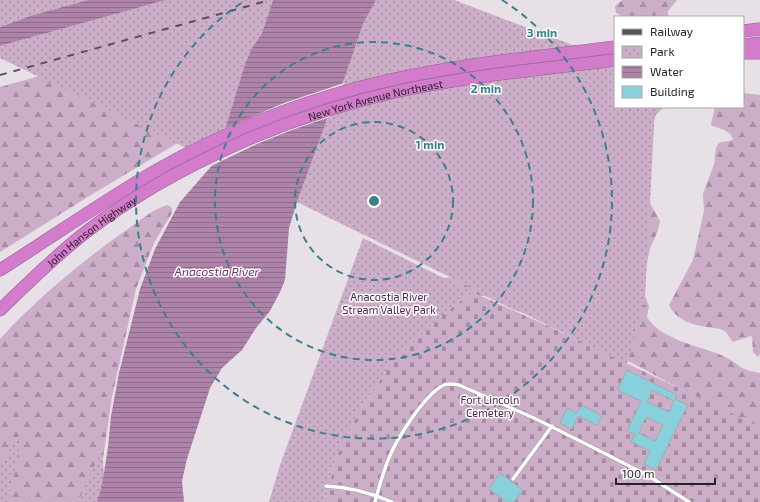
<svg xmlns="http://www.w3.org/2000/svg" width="760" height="502" font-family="'Exo 2',sans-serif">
<defs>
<pattern id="forest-firs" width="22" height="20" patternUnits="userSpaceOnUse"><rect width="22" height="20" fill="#ccaec9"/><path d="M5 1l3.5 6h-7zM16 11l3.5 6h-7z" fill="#a68da3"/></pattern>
<pattern id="cemetery-stones" width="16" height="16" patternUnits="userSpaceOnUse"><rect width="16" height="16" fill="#ccaec9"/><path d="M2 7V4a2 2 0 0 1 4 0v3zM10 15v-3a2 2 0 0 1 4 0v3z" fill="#a68da3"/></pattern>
<pattern id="park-dots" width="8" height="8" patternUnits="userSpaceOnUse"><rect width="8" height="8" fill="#ccaec9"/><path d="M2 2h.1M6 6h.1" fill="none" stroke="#a68da3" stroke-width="1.8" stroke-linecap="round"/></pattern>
<pattern id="water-rules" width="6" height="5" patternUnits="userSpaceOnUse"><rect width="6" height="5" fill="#ae83a9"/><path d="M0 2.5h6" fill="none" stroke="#8e6b89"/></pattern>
</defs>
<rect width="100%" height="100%" fill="#e7e1e7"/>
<g fill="url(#forest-firs)">
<polygon points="622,0 677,0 668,11 668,17 623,17 616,13 615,6"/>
<polygon points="252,48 245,64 186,138 91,195 0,252 0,87 90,62"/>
<path d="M743,93L760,95V354L758,357L753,352L752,337L751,336L733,342C729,338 728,332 723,330C718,328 712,328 707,327C692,325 676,320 669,305L693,260L704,211L703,194L714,164L716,148L718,144L721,142L730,141L733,139C731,131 720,128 712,126L711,124L715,107H743Z"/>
<path d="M636,107H664L655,116L653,122L649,201L660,221L658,230L650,249L644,276L645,296L649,306L647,317C660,339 699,346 721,355C729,358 735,363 742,368C747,370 754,372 760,373V428L703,401L632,363L600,349L537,317L514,310L485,296H479L477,298L414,267L445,278L467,276Z"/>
<path d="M168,205L172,208V213L154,243L136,289L112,397L100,479L94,502H0V339C37,298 86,258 132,226C144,218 154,208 168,205Z"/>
</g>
<polygon fill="url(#cemetery-stones)" points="472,292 553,328 760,427 760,502 325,502 336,457 359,411 392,363 441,316"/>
<g fill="url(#park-dots)">
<polygon points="0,0 88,0 30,16 0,27"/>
<polygon points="166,0 273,0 262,33 252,48 245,64 215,162 0,58 0,46"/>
<polygon points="376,0 454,0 615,61 615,107 655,107 645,299 627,364 297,202 329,114 345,77 363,24"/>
<polygon points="363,238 472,292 441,316 392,363 359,411 336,457 325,502 269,502 280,465"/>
<polygon points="23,430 8,502 0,502 0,464"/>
<polygon points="102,449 106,502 78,502"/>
</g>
<g fill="url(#water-rules)">
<polygon points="88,0 166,0 0,46 0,27 30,16"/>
<polygon points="273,0 376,0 363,24 345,77 329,114 297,202 289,228 285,280 280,292 270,311 256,328 242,350 222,368 210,388 187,459 182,481 184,502 97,502 102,485 108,447 111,416 119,373 140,289 155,249 180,202 215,162 245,64 252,48 262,33"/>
</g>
<polygon fill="#e7e1e7" points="344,83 330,117 292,130 257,144 207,168 213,161 223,129 284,103"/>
<g fill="#88d1dc" stroke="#a3acad" fill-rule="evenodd">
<path d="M627,370L677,395L675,399L688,405L656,470L644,464L650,451L631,442L635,434L627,431L641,401L619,391L618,389ZM652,390L674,401L669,412L647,402ZM646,417L663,425L655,441L639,433Z"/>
<polygon points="583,406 599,414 601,417 597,425 578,416 572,429 560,423 567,408 577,413 580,407"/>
<polygon points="500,473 523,490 514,502 507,502 489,489"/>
</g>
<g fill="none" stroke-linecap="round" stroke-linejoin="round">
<defs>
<g id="service">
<polyline points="513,479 552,426"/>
<path d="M326,486C348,487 371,493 392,502"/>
<path d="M375,502C379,487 383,472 389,458C397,438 425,394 444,385C449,383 454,384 459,385L534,418L598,450L647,475L689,502"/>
</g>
<g id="motorway">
<polyline points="743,31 760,29"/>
<polyline points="743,45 760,43"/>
<polyline points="743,53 760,53"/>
<path d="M0,270C52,237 102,202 155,171C219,135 290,106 361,87C444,65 530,58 615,47"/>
<path id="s1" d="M0,310C28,283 55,256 86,232C175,164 290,115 399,91C469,76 543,69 615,60"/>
</g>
</defs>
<use href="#service" stroke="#9c969b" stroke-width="4.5"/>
<use href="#motorway" stroke="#965d91" stroke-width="13"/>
<use href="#service" stroke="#fff" stroke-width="3.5"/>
<use href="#motorway" stroke="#d27ccb" stroke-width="12"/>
<polyline stroke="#565255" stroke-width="2" stroke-dasharray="7 7" stroke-linecap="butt" points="0,75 270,0"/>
</g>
<g fill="none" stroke="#3b818b" stroke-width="2" stroke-dasharray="7 5">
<circle cx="374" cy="201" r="79"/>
<circle cx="374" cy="201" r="159"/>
<path d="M502 0A238 238 0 1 1 246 0"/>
</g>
<g text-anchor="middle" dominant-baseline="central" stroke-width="3" stroke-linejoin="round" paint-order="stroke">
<g font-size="11" fill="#272426" stroke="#fff">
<text stroke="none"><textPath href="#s1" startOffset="437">New York Avenue Northeast</textPath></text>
<text stroke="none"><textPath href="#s1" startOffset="121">John Hanson Highway</textPath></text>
</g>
<g font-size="11" fill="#511d4e" stroke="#fff">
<text x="389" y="296">Anacostia River<tspan x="389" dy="13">Stream Valley Park</tspan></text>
<text x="490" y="399">Fort Lincoln<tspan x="490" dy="13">Cemetery</tspan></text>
</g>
<g font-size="12" font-style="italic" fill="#6d3669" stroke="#fff">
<text x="217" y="271">Anacostia River</text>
</g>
</g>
<circle cx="374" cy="201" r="6" fill="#3b818b" stroke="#fff" stroke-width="2"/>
<g font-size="12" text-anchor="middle" font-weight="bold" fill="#3b818b" stroke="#fff" stroke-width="3" stroke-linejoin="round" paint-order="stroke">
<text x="542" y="37">3 min</text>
<text x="486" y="93">2 min</text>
<text x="430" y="149">1 min</text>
</g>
<rect x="614" y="16" width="130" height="92" fill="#ffffff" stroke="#a9a7a8"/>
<rect x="622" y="29" width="20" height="6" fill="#565255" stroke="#a9a7a8"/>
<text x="650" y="36" font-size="12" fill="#272426">Railway</text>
<rect x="622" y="46" width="20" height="12" fill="url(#park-dots)" stroke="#a9a7a8"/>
<text x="650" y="56" font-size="12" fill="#272426">Park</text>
<rect x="622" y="66" width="20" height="12" fill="url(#water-rules)" stroke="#a9a7a8"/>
<text x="650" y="76" font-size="12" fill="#272426">Water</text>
<rect x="622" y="86" width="20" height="12" fill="#88d1dc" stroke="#a9a7a8"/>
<text x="650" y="96" font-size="12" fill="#272426">Building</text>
<path d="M616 478v6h99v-6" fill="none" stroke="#272426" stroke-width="2"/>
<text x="622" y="478" font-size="12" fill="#272426" stroke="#ffffff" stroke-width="3" paint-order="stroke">100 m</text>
</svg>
